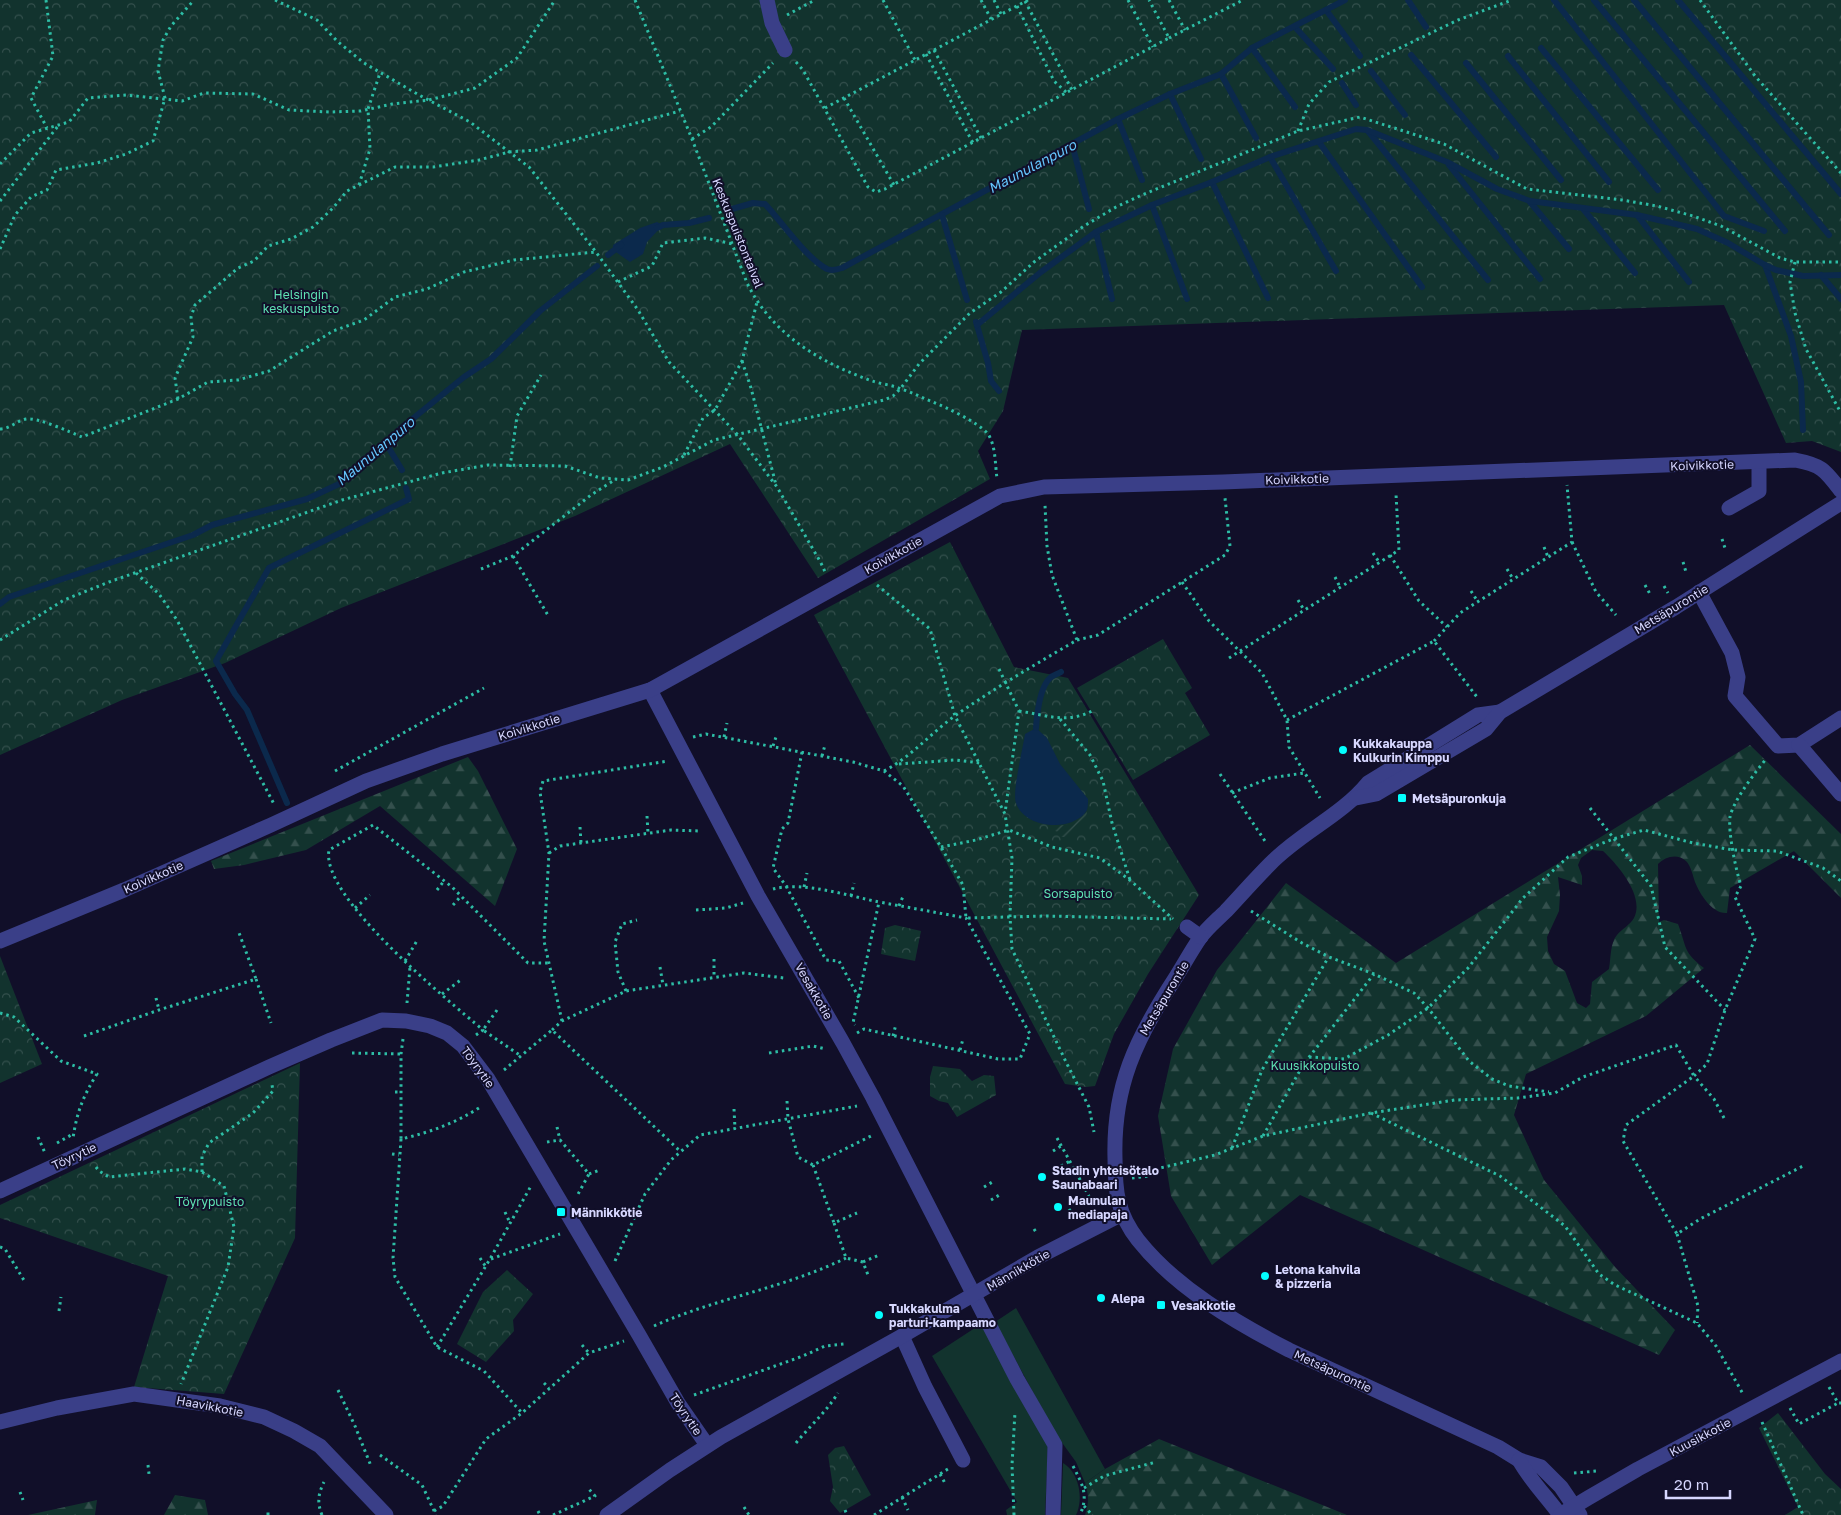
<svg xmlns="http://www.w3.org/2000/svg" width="1841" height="1515" font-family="'Golos Text',sans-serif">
<defs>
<pattern id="forest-firs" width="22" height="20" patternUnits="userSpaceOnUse" patternTransform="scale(1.25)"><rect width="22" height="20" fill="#12332e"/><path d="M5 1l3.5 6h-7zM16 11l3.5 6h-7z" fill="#34504d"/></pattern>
<pattern id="park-crowns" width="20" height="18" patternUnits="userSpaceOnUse" patternTransform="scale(1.25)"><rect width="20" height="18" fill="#12332e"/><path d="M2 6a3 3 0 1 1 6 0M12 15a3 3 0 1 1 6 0" fill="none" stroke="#34504d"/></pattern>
<pattern id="garden-furrows" width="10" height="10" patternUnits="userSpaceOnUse" patternTransform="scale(1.25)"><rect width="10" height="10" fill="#12332e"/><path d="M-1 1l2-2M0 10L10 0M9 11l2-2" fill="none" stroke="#34504d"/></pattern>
</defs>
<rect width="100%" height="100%" fill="#110f29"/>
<g fill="#12332e">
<polygon points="1016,1308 1105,1469 1085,1483 1076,1462 1055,1433 995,1322"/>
<polygon points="981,1324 1048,1446 1045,1515 1007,1515 1006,1510 1017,1502 932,1356"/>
<path d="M1063,1463C1079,1472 1084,1499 1076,1515H1061Z"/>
</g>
<g fill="url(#forest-firs)" fill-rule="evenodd">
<path d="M1750,745L1841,834V898L1794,851L1730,888L1727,913C1712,914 1700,894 1695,882C1693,876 1691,866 1686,861C1677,853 1665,857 1658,864L1659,922L1664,920L1678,924C1687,948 1683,952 1704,968L1646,1016L1526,1074L1514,1115L1544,1180L1615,1267L1675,1330L1659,1355L1300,1195L1212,1265L1171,1196L1158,1116L1173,1049L1217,970L1286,883L1396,963ZM1592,850L1603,851C1618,865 1645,896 1634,918C1630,925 1622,929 1617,935C1610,943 1611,958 1609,969L1592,982L1590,1004L1586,1008L1577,1003L1565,971L1554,964L1548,951L1547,937L1559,911L1560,895L1558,877L1582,885V876L1578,865L1581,858Z"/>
<polygon points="468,757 478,771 517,849 495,906 380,806 306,850 244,865 214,869 211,861"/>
<path d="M1159,1439L1347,1515H1085C1089,1503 1089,1495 1085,1483L1105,1469Z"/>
<polygon points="175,1495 205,1500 208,1515 164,1515"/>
<polygon points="97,1500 95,1515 28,1515"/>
</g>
<g fill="url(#park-crowns)">
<polygon points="0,0 1841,0 1841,452 1812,441 1786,443 1724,305 1022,330 1003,411 978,451 990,479 818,578 730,444 575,516 341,608 225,663 122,700 0,755"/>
<polygon points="950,542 1014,667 1068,678 1199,895 1148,974 1114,1034 1095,1086 1086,1087 1065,1084 814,615"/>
<polygon points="1163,639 1192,688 1185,693 1210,735 1133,780 1077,688"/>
<polygon points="895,925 921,931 915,961 881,954 885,928"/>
<polygon points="0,956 42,1064 0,1083"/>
<polygon points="300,1063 295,1238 224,1394 134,1387 168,1276 0,1218 0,1205"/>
<polygon points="933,1066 960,1069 972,1081 984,1075 994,1076 996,1095 957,1117 948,1103 939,1101 930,1096 930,1077"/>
<polygon points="507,1270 533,1294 513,1320 514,1331 486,1362 457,1344 483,1292"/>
<polygon points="1778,1413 1825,1474 1841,1489 1841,1515 1785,1515 1798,1507 1759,1428"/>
<polygon points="844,1446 871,1495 840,1513 830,1501 833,1487 828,1455 835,1448"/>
</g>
<path fill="url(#garden-furrows)" d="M1087,811C1086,827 1077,838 1060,837L1059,832L1055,831L1054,826C1067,826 1078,821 1087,811Z"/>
<g fill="#0b294c">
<polygon points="657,222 663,225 647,242 643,254 630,262 613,250 613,245 640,228"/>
<path d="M1036,728L1047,738L1060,764L1088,799C1088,802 1088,807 1087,810C1084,816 1078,819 1072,822C1054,829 1023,824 1016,803C1012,792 1023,748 1025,734Z"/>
</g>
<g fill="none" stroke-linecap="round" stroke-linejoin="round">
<g stroke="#0b294c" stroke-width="6">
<polyline points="1408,0 1426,27"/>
<polyline points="1554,0 1724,216 1764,231"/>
<polyline points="1594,0 1785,231"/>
<polyline points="1634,0 1829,235"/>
<polyline points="1678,0 1841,194"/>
<polyline points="1326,10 1360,56"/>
<polyline points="1295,27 1333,69"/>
<polyline points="1252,48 1295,107"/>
<polyline points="1541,48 1658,190"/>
<polyline points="1411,55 1496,157"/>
<polyline points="1508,56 1609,182"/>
<polyline points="1466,63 1561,180"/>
<polyline points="1371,71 1405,115"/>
<polyline points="1221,74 1256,138"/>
<polyline points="1342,83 1356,105"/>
<polyline points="1170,94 1201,159"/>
<polyline points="1118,119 1142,180"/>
<polyline points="1368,131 1488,280"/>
<polyline points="1319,142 1422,287"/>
<polyline points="1072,144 1089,209"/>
<polyline points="1270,157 1336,271"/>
<polyline points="1449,165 1540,279"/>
<polyline points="1212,182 1268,298"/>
<polyline points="1530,202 1569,249"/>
<polyline points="1152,205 1187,299"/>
<path d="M732,209L753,203L765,204C782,222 806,258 827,269C832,271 836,270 842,268L1118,119L1170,94L1221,74L1252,48L1345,0"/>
<polyline points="1584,210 1635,273"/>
<polyline points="942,215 967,300"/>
<polyline points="1637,215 1689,282"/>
<polyline points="657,228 663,225 689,223 709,218"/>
<polyline points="1096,232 1112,299"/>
<polyline points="608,255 621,245"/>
<polyline points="1765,265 1791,336 1801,382 1803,430"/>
<polyline points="1821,275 1841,299"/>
<polyline points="976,322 988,363 991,381 999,391"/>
<polyline points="977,325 1041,272 1096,232 1152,205 1212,182 1270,157 1356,129 1367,130 1447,162 1497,189 1530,201 1637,215 1697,229 1728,243 1765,265 1776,270 1803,276 1841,275"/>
<polyline points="387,445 402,470"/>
<polyline points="0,604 9,597 193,535 212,525 307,499 339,484 387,445 400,429 464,377 491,359 540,311 597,266"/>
<path d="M1036,728C1037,714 1040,687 1050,678C1053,675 1058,674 1061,672"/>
<polyline points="287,803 247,710 235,694 216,661 269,568 409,499 406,488"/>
</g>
<g stroke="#2dbda5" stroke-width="3" stroke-dasharray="2.5 4" stroke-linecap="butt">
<polyline points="46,0 53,56 31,98 47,128"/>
<polyline points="275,0 317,20 337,41 364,63 419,95 470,122 529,167 596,252 638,310 669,362 737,434 777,487 821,563 826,574"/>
<path d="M635,0L692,139L747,283C772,334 819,362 872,381C881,384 892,385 901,389C912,392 922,398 933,402C947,408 978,422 988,434C996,446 995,465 997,478"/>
<polyline points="883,0 915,60"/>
<polyline points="981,0 991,19"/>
<polyline points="994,0 1001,14"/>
<polyline points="1128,0 1153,47"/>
<polyline points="1169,0 1185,30"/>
<polyline points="1700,0 1755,76 1841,173"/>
<polyline points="1025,1 1072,90"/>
<polyline points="1017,6 1054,81 1067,93"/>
<polyline points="787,15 815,0"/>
<polyline points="1169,38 1243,0"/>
<polyline points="934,50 981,138"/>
<polyline points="926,54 973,143"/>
<polyline points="796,62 803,70 868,187 876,192 885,189 1169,38 1149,0"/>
<polyline points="844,98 894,185"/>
<polyline points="825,108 1028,0"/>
<polyline points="1298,131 1309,104 1329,82 1458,20 1512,0"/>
<polyline points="692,139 711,127 773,63"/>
<polyline points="0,164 31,133 69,122 88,98 126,95 182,101 204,93 253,94 289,110 329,112 361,111 392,104 429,100 475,88 517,58 555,0"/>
<polyline points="359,185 370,149 368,109 380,73"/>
<polyline points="0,201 58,126"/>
<polyline points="0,249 15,215 31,197 47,190 56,170 97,163 126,154 153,141 165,98 158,71 163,40 171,26 194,0"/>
<polyline points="1795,262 1790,282 1795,313 1806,349 1841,413"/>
<polyline points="618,282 652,266 663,243 705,238 733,244"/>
<polyline points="742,361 751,388 776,485"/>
<polyline points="178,399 175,378 193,337 191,317 195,305 238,268 254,261 268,246 291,239 313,227 333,208 347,191 395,167 433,167 479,160 509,152 537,150 680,111"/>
<path d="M0,429C10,429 16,421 26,419C37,417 70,432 82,437L178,399L208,382L238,380L269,371L333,331L364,320L395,297L427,289L464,272L514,260L596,252"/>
<polyline points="684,455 703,418 715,410 742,361 757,302"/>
<polyline points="510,467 517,416 541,375"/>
<polyline points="1722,539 1725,548"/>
<polyline points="1572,542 1596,592 1616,615"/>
<polyline points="1544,547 1548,557"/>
<polyline points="1373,553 1379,562"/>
<polyline points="1390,555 1419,601 1447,627"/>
<polyline points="513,556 549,617"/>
<polyline points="1683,562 1686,572"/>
<polyline points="481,569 513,556 591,495 616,479"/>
<polyline points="1507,569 1513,579"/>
<polyline points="136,573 159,594 177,620 274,804"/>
<polyline points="1335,577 1340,587"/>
<polyline points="1182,582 1209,621 1262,673 1287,720 1289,747 1320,798"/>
<polyline points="877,585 930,629 955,716 1005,814 1012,858 1010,916 1012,949 1067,1064 1089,1107 1094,1132"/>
<polyline points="1645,585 1650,594"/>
<polyline points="1664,586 1668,593"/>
<polyline points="1471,591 1478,602"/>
<polyline points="1298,600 1304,610"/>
<polyline points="0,640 64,600 109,582 342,500 442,473 488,465 565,466 600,478 628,480 663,467 714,440 884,400 893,396 901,388 919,364 970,313 1001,292 1034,262 1084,226 1116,207 1142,195 1298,131 1360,117 1444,144 1527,189 1622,200 1657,206 1693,216 1721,226 1780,258 1795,262 1841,262"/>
<polyline points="1077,640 1098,635 1225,555 1230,546 1225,498"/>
<polyline points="1434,641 1460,613 1572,542 1567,485"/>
<polyline points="1229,658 1399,550 1396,494"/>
<polyline points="999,669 1019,711 1005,813"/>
<path d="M1019,711C1045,715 1067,724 1092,711"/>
<polyline points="1060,719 1090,755 1103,781 1112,823 1130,880"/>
<polyline points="1287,720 1434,641 1477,697"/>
<polyline points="693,737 706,734 853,762 884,771 903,786 941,847 963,885 966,918 1047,916 1171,919"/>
<polyline points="724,737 727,723"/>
<polyline points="773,746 777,734"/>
<polyline points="802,752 788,823 782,829 773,868 786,886 826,960 839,961 859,998"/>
<polyline points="822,756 825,745"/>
<polyline points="899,764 955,760 980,763"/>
<polyline points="335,771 484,688"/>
<path d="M884,771C911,757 931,733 956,715C995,688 1036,664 1077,640L1052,575L1047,546L1045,505"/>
<polyline points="1220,774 1267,844"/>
<polyline points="1232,793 1270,778 1304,773"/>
<polyline points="1590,808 1651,886 1665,947 1725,1010"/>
<polyline points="647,816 648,833"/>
<polyline points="580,827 581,843"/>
<polyline points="941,847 976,840 1009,830 1052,847 1100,858 1131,881 1173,919"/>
<polyline points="549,853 560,846 671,830 700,831"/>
<polyline points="804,887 807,873"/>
<path d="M773,889C803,881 849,896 879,902L853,1023L855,1025"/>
<polyline points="437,890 444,881"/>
<polyline points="851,896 854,883"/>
<polyline points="453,905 461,896"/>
<polyline points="899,906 904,894"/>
<polyline points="355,908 370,895"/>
<polyline points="696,910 726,908 743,903"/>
<polyline points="1251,911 1302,943 1329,957 1374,974 1414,993 1428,1008 1469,1061 1492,1079 1509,1086 1549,1092"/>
<polyline points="714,959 714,978"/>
<polyline points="405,961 418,939"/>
<polyline points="660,967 663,985"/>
<polyline points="256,979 271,1023"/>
<polyline points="626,991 618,972 615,942 622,924 637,920"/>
<polyline points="442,994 462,979"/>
<polyline points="156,998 159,1010"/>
<polyline points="407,1003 410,967"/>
<polyline points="497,1010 483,1030 521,1056"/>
<path d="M0,1013L14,1017L61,1061L97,1074C83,1096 77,1112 73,1138"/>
<polyline points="562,1021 544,941 549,853 540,792 543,781 668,761"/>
<polyline points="552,1030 562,1021 626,991 744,973 784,978"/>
<polyline points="857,1033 864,1029 998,1059 1020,1059 1030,1034 966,918 879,902"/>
<path d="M476,1035L483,1030C448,1000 320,897 329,850L373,825L452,887L528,963H549"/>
<polyline points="84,1036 159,1010 256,979 238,930"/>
<polyline points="893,1036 896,1024"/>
<path d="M403,1039L401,1054V1139C431,1132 456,1123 482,1106"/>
<polyline points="960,1050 963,1039"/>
<polyline points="352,1053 401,1054"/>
<polyline points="769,1053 813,1046 826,1049"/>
<polyline points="1309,1057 1344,1059 1388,1035 1428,1008 1468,968 1523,898 1568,857 1613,839 1644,830 1693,843 1733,850 1777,851 1823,868 1841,881"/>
<polyline points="504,1070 552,1030 681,1152"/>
<polyline points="395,1092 401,1092"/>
<polyline points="787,1101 788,1119 798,1157 813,1165 873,1135"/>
<polyline points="734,1109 735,1129"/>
<polyline points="1371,1113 1500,1176 1565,1226 1599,1274 1615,1285 1697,1323 1716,1346 1743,1394"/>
<path d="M1724,1118L1714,1099L1694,1076L1707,1064L1725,1010L1755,939L1735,897L1741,886C1736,870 1728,833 1730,817C1733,801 1756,771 1767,758"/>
<polyline points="557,1127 560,1140"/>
<polyline points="1263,1136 1303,1065 1374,974"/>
<polyline points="38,1137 45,1153"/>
<polyline points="1057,1138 1089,1196"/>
<polyline points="401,1139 393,1258 395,1277 437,1347 484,1371 522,1413"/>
<polyline points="547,1142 560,1140 589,1174 577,1196"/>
<polyline points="57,1143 73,1134"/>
<polyline points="1232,1148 1262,1070 1328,958"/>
<polyline points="1053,1151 1061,1146"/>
<polyline points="392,1154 399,1155"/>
<polyline points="813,1165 834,1223 857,1213"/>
<polyline points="1061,1166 1070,1161"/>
<polyline points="96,1167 99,1171 109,1177 185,1169 202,1172 224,1186 234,1227 228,1267 181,1384"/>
<polyline points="202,1172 202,1156 209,1143 253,1113 273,1091 272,1085"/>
<polyline points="589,1174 600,1170"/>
<polyline points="1132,1178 1149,1176 1156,1169 1215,1155 1263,1136 1371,1113 1455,1100 1518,1098 1555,1093 1583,1077 1676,1045 1694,1076 1626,1125 1623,1141 1677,1234 1700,1219 1803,1166"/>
<polyline points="984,1187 994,1181"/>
<polyline points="991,1200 1001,1194"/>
<polyline points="1069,1209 1071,1212"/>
<polyline points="505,1212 510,1223"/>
<polyline points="834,1223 846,1258 863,1262 868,1275"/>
<polyline points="1034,1229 1036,1232"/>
<polyline points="1677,1234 1698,1306 1697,1323"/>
<polyline points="0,1247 5,1249 25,1282"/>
<polyline points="480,1258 486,1267"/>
<polyline points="491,1259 560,1234"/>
<polyline points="615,1261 645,1194 671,1160 700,1135 857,1106"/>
<polyline points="863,1262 879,1255"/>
<polyline points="59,1311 61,1297"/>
<path d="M654,1326C716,1298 785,1288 846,1258"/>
<polyline points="582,1345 589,1353"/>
<polyline points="437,1347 490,1259 531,1186"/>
<polyline points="544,1383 549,1388"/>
<polyline points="1829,1387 1838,1403 1841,1403"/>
<polyline points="338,1390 355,1426 371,1466"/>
<polyline points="694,1395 803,1356 825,1346 844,1344"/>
<polyline points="1790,1408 1799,1424 1838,1403"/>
<polyline points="1762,1422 1803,1515"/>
<path d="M796,1443C810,1426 826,1412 838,1393"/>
<polyline points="380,1455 422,1485 436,1515"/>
<polyline points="148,1465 149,1474"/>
<path d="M1073,1466C1082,1484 1089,1494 1080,1515"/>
<polyline points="1574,1473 1597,1471"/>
<polyline points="940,1474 946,1485"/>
<polyline points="1084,1488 1104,1476 1156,1462"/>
<polyline points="20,1492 23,1500"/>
<polyline points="902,1497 908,1510"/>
<polyline points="1084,1506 1092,1515"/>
<polyline points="744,1507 749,1515"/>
<polyline points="845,1510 847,1515"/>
<polyline points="434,1511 443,1506 486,1439 522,1413 589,1353 624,1341"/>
<polyline points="538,1511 540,1515"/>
<polyline points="268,1515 268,1509"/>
<path d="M322,1515C317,1503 318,1494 324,1482"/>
<polyline points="553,1515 595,1496 588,1488"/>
<polyline points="874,1515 948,1469"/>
<polyline points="1014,1515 1012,1465 1015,1412"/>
</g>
<g stroke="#3a3f88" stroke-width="15">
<polyline points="767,0 772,23 785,50"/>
<polyline points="1729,508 1759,491 1759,463"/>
<polyline points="1699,592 1732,653 1738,677 1735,696 1778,746 1799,745 1841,718"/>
<polyline points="650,690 758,896 843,1043 873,1098 1017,1379 1055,1445 1053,1515"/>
<path d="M1500,712L1478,715L1368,783C1341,816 1300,833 1270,864C1255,879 1241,895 1226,911C1217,920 1207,928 1200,938C1191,951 1183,966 1174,980C1136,1039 1113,1086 1115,1158C1115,1191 1117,1213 1138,1240C1176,1288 1235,1322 1289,1350L1498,1447L1519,1460L1541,1467L1561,1487L1580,1515"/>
<polyline points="1799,745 1841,794"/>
<polyline points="1356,798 1376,794 1486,729 1500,712 1676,607 1841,503"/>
<polyline points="1187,927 1201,937"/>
<path d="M0,941L124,890L271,825L366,781L442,754L650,690L1000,496L1044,487L1223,482L1795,460C1822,465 1825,470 1841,491"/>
<polyline points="0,1191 269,1067 331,1040 382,1020 406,1021 430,1026 447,1033 463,1046 488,1079 639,1335 678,1403 707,1445"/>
<polyline points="902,1336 925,1387 963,1460"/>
<polyline points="0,1422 57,1408 134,1394 220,1406 264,1417 294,1431 320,1446 386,1515"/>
<path d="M1519,1460C1530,1480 1546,1496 1560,1515"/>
<polyline points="607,1515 670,1470 721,1437 902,1336 1038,1257 1122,1214"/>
<polyline points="1560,1515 1588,1498 1638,1469 1841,1361"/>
</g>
</g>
<g fill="#03ffff" stroke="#110f29" stroke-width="2">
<circle cx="1343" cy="750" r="5"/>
<rect x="1397" y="793" width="10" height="10" rx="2.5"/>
<circle cx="1042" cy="1177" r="5"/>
<circle cx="1058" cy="1207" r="5"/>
<rect x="556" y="1207" width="10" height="10" rx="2.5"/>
<circle cx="1265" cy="1276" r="5"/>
<circle cx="1101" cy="1298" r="5"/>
<rect x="1156" y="1300" width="10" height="10" rx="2.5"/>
<circle cx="879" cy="1315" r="5"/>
</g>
<g text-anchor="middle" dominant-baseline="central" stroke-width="4" stroke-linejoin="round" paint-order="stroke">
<g font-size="12" fill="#d7d7ff" stroke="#110f29">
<text transform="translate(738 233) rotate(68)">Keskuspuistontaival</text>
<text transform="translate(1702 465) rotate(-2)">Koivikkotie</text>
<text transform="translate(1297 479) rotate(-2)">Koivikkotie</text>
<text transform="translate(893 555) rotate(-29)">Koivikkotie</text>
<text transform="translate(1671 609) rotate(-31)">Metsäpurontie</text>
<text transform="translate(529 727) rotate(-17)">Koivikkotie</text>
<text transform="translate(153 877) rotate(-24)">Koivikkotie</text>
<text transform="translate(814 991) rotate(60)">Vesakkotie</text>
<text transform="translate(1164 998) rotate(-59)">Metsäpurontie</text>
<text transform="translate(478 1067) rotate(54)">Töyrytie</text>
<text transform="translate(74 1156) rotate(-25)">Töyrytie</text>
<text transform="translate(1018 1270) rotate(-30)">Männikkötie</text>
<text transform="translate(1333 1371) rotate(25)">Metsäpurontie</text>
<text transform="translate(210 1406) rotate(11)">Haavikkotie</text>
<text transform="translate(686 1414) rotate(56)">Töyrytie</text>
<text transform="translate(1700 1437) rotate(-28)">Kuusikkotie</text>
</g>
<g font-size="12" fill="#5fe3b4" stroke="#110f29">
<text x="301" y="294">Helsingin<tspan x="301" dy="14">keskuspuisto</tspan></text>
<text x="1078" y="893">Sorsapuisto</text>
<text x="1315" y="1065">Kuusikkopuisto</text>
<text x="210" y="1201">Töyrypuisto</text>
</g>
<g font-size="12" font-weight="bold" fill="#d7d7ff" stroke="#110f29" text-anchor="start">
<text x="1353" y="743">Kukkakauppa<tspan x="1353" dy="14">Kulkurin Kimppu</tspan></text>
<text x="1412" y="798">Metsäpuronkuja</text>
<text x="1052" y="1170">Stadin yhteisötalo<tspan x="1052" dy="14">Saunabaari</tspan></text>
<text x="1068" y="1200">Maunulan<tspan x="1068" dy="14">mediapaja</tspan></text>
<text x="571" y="1212">Männikkötie</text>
<text x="1275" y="1269">Letona kahvila<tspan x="1275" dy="14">&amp; pizzeria</tspan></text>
<text x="1111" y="1298">Alepa</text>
<text x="1171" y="1305">Vesakkotie</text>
<text x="889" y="1308">Tukkakulma<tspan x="889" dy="14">parturi-kampaamo</tspan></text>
</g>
<g font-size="14" font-style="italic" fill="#65c7ff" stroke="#110f29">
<text transform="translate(1032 166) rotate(-28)">Maunulanpuro</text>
<text transform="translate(375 451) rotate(-40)">Maunulanpuro</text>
</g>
</g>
<path d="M1666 1490v8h64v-8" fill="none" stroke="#d7d7ff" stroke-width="2.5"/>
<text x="1674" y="1490" font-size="15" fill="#d7d7ff" stroke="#110f29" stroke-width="4" paint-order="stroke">20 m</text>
</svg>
